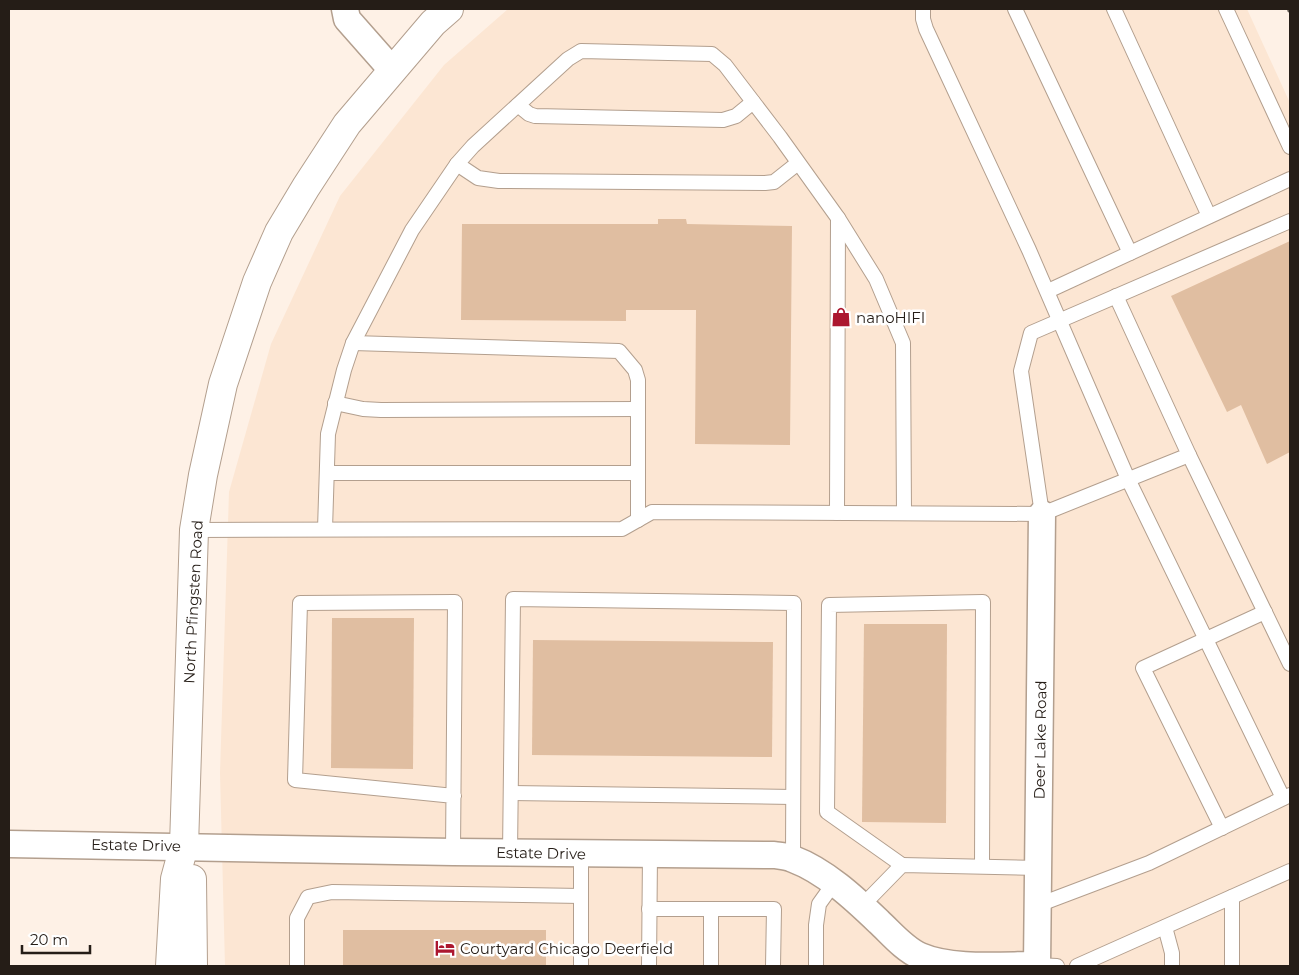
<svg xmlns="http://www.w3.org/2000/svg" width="1299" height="975" font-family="Montserrat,sans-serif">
<rect width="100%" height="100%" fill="#fef1e6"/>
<polygon fill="#fce6d3" points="508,9 1247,9 1290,103 1290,966 225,966 220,773 229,492 271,344 340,196 444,65"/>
<g fill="#e0bea1">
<polygon points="658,219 686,219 687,224 792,226 790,445 695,444 696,310 626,310 626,321 461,320 462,224 658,224"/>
<polygon points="1290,241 1290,452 1267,464 1241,405 1227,412 1171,296"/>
<polygon points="332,618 414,618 413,769 331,768"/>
<polygon points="864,624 947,624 946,823 862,822"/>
<polygon points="533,640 773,642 772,757 532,755"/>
<rect x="343" y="930" width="203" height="36"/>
</g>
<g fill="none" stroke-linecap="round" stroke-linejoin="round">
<defs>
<g id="service">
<polyline points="923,9 923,19 926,29 1029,250 1128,479 1283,798"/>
<polyline points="1015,9 1130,253"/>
<polyline points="1114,9 1209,216"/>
<polyline points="1226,9 1290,147"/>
<polyline points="518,105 529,114 535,116 723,120 736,116 753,102"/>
<polyline points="457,164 478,178 499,181 765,183 774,182 798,163"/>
<polyline points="1048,291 1290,179"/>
<polyline points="353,343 619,351 635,370 638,380 638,520"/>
<polyline points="335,403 363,409 381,410 638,409"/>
<polyline points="1189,455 1290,664"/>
<polyline points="327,473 638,473"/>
<polyline points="837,513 838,218"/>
<polyline points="1042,514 1021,371 1031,333 1290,221"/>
<polyline points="325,529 328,434 344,370 353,343 412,230 457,164 473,146 568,59 581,51 712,54 725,65 780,137 838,218 876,279 903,343 904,513"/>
<polyline points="194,530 622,529 652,512 1042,514 1189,455 1116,296"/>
<polyline points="511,793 793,797"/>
<polyline points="1222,828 1143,668 1265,612"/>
<polyline points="453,852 455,602 300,603 295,780 454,796"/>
<polyline points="510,853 513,599 794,603 793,858"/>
<polyline points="902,865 827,812 829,605 983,602 982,866"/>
<polyline points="1232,897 1232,966"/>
<polyline points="1038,905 1149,863 1290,795"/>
<polyline points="862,906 902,865 1038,868"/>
<polyline points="649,909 774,909 773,966"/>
<polyline points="1165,927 1172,953 1172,966"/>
<polyline points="1037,965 1057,966"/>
<polyline points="297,966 297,918 308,897 332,892 581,896"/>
<polyline points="581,966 581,854"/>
<polyline points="649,966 650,854"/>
<polyline points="711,966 711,909"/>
<polyline points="816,966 816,925 819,904 834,883"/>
<polyline points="1077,966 1290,871"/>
</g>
<g id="minor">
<polyline points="345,9 347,19 392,70"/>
<path d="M9,844L453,852L774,855C780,856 787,856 793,859C825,871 854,898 879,922C891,933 904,949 920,956C952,970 1002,965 1037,965"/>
<polyline points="1037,966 1042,514"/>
</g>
<g id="tertiary">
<polyline points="192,879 193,966"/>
<polyline points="170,966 175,879 184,846 194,530 203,475 223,384 257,282 279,232 306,187 347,124 433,23 449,9"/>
</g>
</defs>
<use href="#service" stroke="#b39f8e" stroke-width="16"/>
<use href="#minor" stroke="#b39f8e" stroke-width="29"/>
<use href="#tertiary" stroke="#b39f8e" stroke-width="30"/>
<use href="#service" stroke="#fff" stroke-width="14"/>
<use href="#minor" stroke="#fff" stroke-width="26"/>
<use href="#tertiary" stroke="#fff" stroke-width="28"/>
<defs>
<polyline id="rail" points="1290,9 1290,10"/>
</defs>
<use href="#rail" stroke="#625951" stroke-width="5.5"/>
<use href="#rail" stroke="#fff" stroke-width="4" stroke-dasharray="11" stroke-linecap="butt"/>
</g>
<defs>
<symbol id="shop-bare" viewBox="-9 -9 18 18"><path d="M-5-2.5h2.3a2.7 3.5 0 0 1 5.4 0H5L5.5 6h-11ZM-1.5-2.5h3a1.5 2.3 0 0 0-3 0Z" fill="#ac172f" stroke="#fff" stroke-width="2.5" paint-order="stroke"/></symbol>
<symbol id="hotel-bare" viewBox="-9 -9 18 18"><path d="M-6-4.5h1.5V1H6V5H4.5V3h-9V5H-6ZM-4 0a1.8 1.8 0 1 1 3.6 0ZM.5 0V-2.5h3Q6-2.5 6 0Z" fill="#ac172f" stroke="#fff" stroke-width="2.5" paint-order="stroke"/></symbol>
</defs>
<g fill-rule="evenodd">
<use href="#shop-bare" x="827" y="303" width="28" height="28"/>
<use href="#hotel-bare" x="431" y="934" width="28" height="28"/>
</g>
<g text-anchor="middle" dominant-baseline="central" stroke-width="5" stroke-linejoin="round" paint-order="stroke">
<g font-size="15" fill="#251d17" stroke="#fff" text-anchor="start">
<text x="856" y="317">nanoHIFI</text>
<text x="460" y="948">Courtyard Chicago Deerfield</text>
</g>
<g font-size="15" fill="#251d17" stroke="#fff">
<text transform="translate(193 602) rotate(-87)">North Pfingsten Road</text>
<text transform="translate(1040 740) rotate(-89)">Deer Lake Road</text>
<text transform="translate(136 845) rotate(1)">Estate Drive</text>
<text transform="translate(541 853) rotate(1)">Estate Drive</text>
</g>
</g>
<rect width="1299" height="975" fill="none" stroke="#251d17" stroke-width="20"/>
<path d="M22 945v8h68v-8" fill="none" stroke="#251d17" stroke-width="2.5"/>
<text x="30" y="945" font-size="15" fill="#251d17" stroke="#ffffff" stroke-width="4" paint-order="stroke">20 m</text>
</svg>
